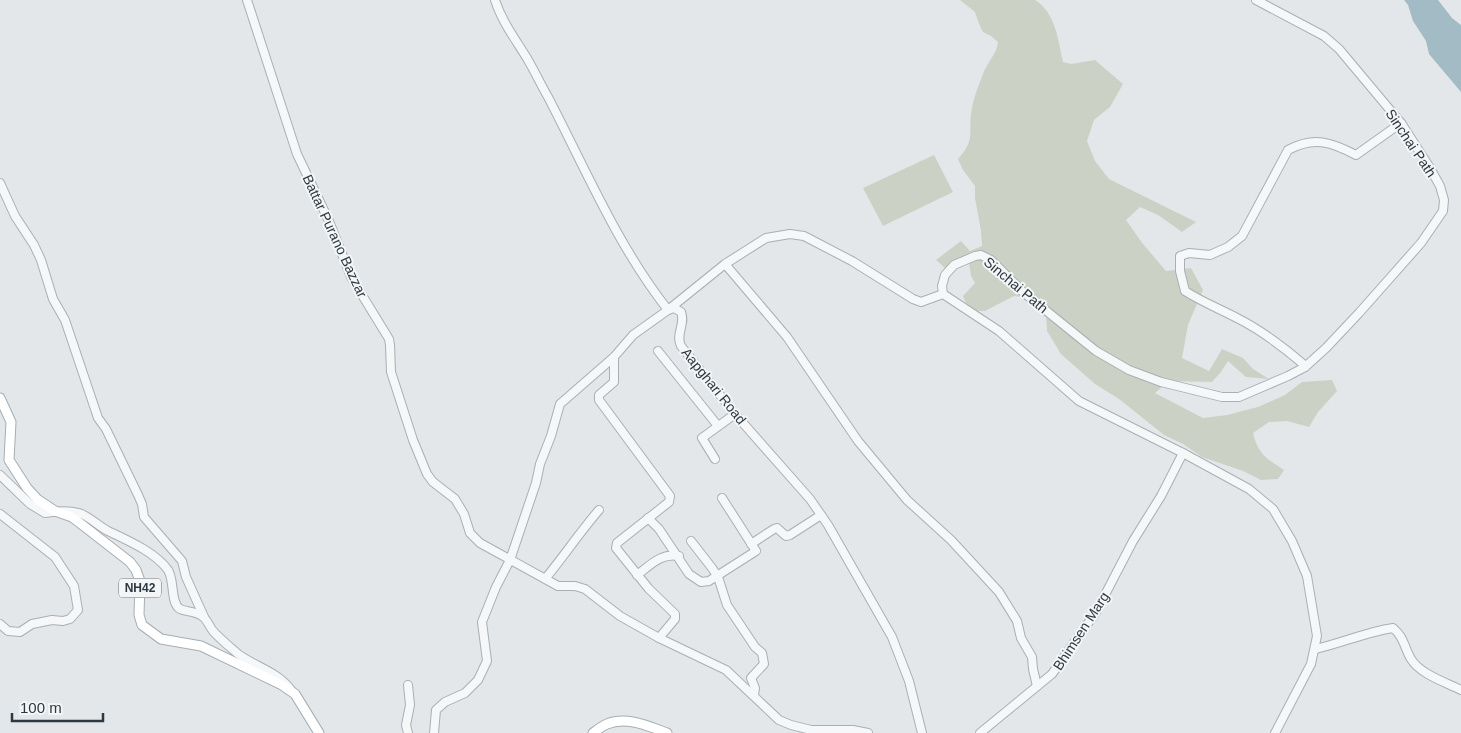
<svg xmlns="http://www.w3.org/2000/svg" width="1461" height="733" font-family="Helvetica,sans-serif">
<rect width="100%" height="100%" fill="#e3e7ea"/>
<g fill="#cbd2c5">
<path d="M960,0H1035C1056,13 1058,40 1063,62L1071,64L1095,60L1123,84L1110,107L1094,120L1087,141L1095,161L1109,179L1196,222L1182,232L1158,215L1140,207L1126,220L1143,244L1166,271L1191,268L1203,290L1188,325L1182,358L1209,371L1222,349L1243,358L1253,369L1269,379L1246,377L1228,361L1221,372L1212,382L1169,381L1155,393L1203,418L1227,415L1258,407L1285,395L1302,382L1332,380L1337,391L1318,412L1309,427L1287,421L1269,422L1253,433C1258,454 1267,459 1284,470L1278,479L1261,480L1243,471L1202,457L1183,444L1164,435L1119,399L1095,384L1061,354L1047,331L1046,312L1031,299L1014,296L985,311H974L966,303L963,296L975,283L971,276L969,263L946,269L936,260L961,241L970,251L982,246L981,231L975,198V186L963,170L958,159C977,138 967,132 972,108C974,97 979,84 983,74C987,62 997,54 998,42L991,36L983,32L979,24L975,12Z"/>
<polygon points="934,155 953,192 883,226 863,188"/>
</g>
<polygon fill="#a3bbc5" points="1404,0 1438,0 1452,18 1461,25 1461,92 1429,54 1426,41 1413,21 1408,5"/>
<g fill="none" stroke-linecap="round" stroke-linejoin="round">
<defs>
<g id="minor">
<polyline points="247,0 297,154 329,221 351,277 389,339 390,345 391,372 413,440 427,474 433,482 455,499 464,514 470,533 480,543 558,586 575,586 585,589 620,616 659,638 726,670 779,720 791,725 811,730 853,730 868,733"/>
<path d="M495,0C502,22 516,40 528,60C535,72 541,85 548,97C586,170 617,245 668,310L725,264L766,238L790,234L804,236L852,261L913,299L921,302L943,294"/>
<polyline points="1256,0 1324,36 1339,49 1401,123 1430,168 1440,186 1444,200 1443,211 1421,243 1359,313 1326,348 1305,367 1288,376 1239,397 1222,397 1161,382 1129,370 1096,351 1023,292 991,260 981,255 975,256 954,265 945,275 942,286 943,294 999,331 1079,401 1183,453 1249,489 1273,509 1292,541 1307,576 1317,636 1311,664 1275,733"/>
<polyline points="0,183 15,216 34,245 41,260 53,299 65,320 98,418 106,429 138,495 142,504 144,517 182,561 186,577 204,617"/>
<polyline points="725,264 787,337 858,441 907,500 951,540 999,592 1017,621 1021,638 1032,657 1033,669 1037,686"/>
<polyline points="658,351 718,426"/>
<polyline points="614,357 614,382 599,395 599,400 670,496 669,502 617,543 616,548 649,589 675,614 675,619 659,638"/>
<path d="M1305,367L1302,363C1282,346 1261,330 1237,318C1220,309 1202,302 1185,291L1180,271V256L1189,253L1210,255L1228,247L1242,236L1288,150C1314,136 1331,142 1356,155L1401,123"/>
<polyline points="715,459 702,438 735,414"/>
<path d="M0,475L30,504L45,513C56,511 68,510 79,513C89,516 98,526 108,531C127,540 155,552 168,570C175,581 170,603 180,609C187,612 195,611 202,616C207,619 209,626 213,631C220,639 230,647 238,654C256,667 278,672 291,690"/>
<polyline points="0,514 55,557 74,586 78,610 70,619 63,621 52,620 32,624 20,632 8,631 0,624"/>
<polyline points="648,518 659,529 689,574 701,582 709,581 756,551 722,498"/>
<polyline points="691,541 712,568 718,577 727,605 755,647 762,653 764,664 751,678 755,688 754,695"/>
<polyline points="751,544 774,529 777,528 786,536 790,535 821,515"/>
<path d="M637,575C651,565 660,553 679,556"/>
<path d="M545,579C564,556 580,532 599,510"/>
<path d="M1315,649C1342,643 1366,632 1393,628C1404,637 1404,647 1411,659C1420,674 1445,682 1461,690"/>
<polyline points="408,685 410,705 406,725 408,733"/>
<path d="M434,733L436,710L445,702L465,693L478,680L487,661L482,622L496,587L510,560L536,483L540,464L551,436L560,404L614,357L633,335L668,310L674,308L681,312C686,324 675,334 681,346L735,414L810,499L828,525L892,637L909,681L922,733"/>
<polyline points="980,733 1052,674 1096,612 1133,541 1161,496 1183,453"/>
</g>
<g id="major">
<polyline points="0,398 11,422 9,460 27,488 37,499 55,511 72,517 85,527 130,562 136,570 140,581 139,615 142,625 161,639 201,646 282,685 295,694 319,733"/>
<path d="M593,733C597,730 602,726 607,724C627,716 648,726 667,733"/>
</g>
</defs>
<use href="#minor" stroke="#a9afb4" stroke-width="10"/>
<use href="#major" stroke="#a4aeb4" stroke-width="11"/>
<use href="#minor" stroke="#f5f7f8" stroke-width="8"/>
<use href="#major" stroke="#fff" stroke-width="9"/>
</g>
<g text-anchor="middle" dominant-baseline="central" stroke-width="4" stroke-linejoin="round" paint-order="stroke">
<rect fill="#f3f5f7" stroke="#687177" stroke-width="1" x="119" y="578.5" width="42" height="19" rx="4"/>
<g font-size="12" font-weight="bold" fill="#2d3840">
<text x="140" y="588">NH42</text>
</g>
<g font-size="14" fill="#2d3840" stroke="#f3f5f7">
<text transform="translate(1411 143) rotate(56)">Sinchai Path</text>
<text transform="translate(335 236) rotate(65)">Battar Purano Bazzar</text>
<text transform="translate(1016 285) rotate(40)">Sinchai Path</text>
<text transform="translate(714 386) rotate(51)">Aapghari Road</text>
<text transform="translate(1081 631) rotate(-57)">Bhimsen Marg</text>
</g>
</g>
<path d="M12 713v8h91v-8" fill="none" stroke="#2d3840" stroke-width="2.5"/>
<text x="20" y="713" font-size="15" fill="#2d3840" stroke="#f3f5f7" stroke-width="4" paint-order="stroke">100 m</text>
</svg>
